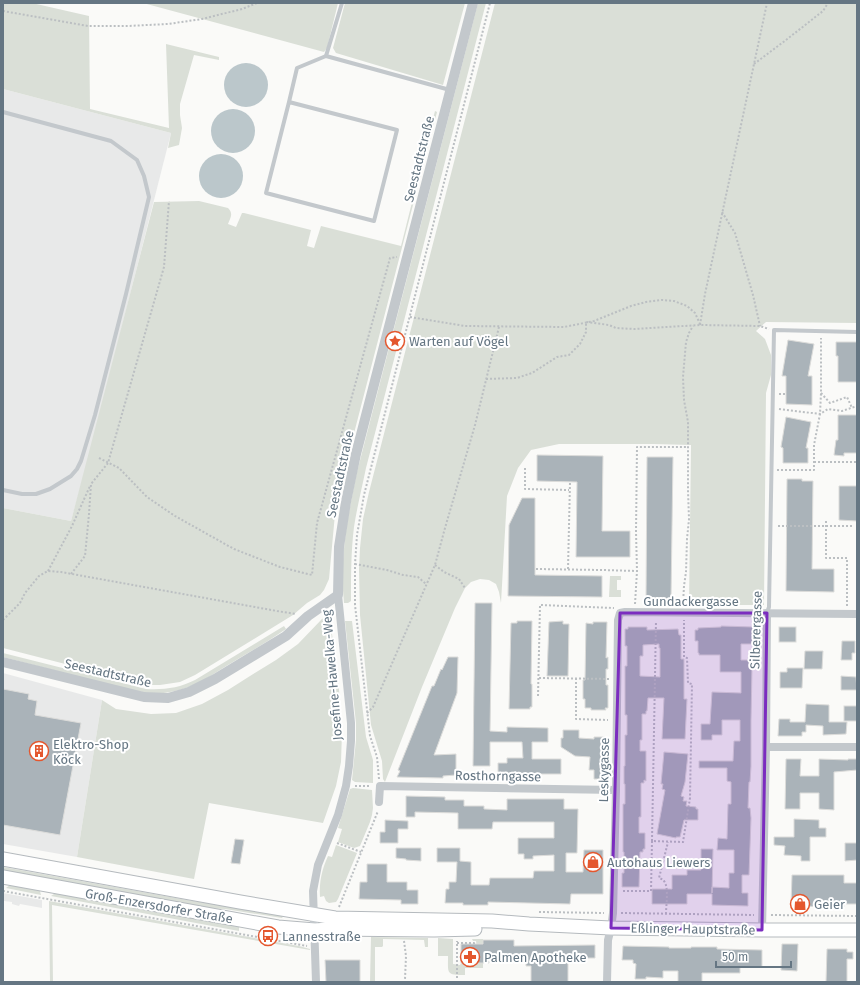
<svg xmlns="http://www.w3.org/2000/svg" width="860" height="985" font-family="'Fira Sans',sans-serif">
<rect width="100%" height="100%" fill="#fafaf8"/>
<g fill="#e8e9e9">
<polygon points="3,89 171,133 92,445 71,521 3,508"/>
<polygon points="3,673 102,700 77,857 3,844"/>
<polygon points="3,893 42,900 42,908 20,904 19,906 12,904 12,902 4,901 3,910"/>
</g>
<g fill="#dadfd7">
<polygon points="3,3 32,3 89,16 90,109 169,128 166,44 219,57 219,60 194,55 180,104 180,115 182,128 179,145 168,148 171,133 3,89"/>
<polygon points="143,3 338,3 327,48 324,52"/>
<polygon points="345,3 465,3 443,85 336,53 333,48"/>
<path d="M478,3H486L366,468C362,488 357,507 354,527C351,551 351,576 351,601L348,603H344C339,559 348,515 357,472Z"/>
<polygon points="495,3 857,3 857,323 766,322 756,331 765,339 771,355 771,375 766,393 764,605 689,605 691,445 653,444 559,444 531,450 518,468 507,496 501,603 499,592 496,584 489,580 480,579 471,582 465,588 455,608 422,687 385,782 383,779 382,761 371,725 360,615 359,569 360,548 363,519 369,492"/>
<path d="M435,111L437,112L336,503L329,579L324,590L320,595L307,603L293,615L195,675L180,682L160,685H147L3,648V508L71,521L154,202L199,201L228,208C234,214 230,218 228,224L236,227L242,213H244L311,230L307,246L314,248L321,226L401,246Z"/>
<polygon points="610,576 621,576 621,580 617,580 617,590 621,590 621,597 609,597"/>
<polygon points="328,616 330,618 339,690 342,732 341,762 336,786 323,823 209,803 194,879 77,857 102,700 116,709 151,714 176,713 202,704 228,690 250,676 276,660 298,644 322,619"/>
<polygon points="345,621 352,621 366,737 373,760 373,783 355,782 352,780 356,740 356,723"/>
<path d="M284,626L286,629C269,641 251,651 233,662C213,674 193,689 170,692C156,695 143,692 130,690L3,657V653L146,689C164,690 179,688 195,680Z"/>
<polygon points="353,788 372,790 373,808 372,815 370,822 360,846 354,848 338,842 342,829 338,828 350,789"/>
<path d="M336,845L357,853L338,899L336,902L329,903L326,901L324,896L320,897C319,882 322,869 328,856L332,857Z"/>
<polygon points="3,867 187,900 284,915 282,918 225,909 203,908 3,872"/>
<polygon points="10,885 40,891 41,895 6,888"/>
<polygon points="56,893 239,927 239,931 51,896 54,894"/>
<polygon points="49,901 299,946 310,949 310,950 52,905 53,982 50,982"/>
<polygon points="371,937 428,938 428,947 425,947 424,940 383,939 383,946 382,947 375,947 375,982 370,982"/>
<path d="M438,938L453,939V964L460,965L461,963H479L476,941H473L472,939H483V968H465V975C446,975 448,974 448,956H438Z"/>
</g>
<g fill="#bbc7cb">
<circle cx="246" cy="85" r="22"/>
<circle cx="233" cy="131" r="22"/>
<circle cx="221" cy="176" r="22"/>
</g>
<g fill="#aab3b9" stroke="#dcdcda" fill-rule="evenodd">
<polygon points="788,340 814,344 808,376 812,376 812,405 786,404 786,376 782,376"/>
<polygon points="836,342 857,342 857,382 838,382 838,356 836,356"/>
<polygon points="838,415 857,415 857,453 844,453 844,456 834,455 836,440 838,440"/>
<polygon points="786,417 811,422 806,448 808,448 808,463 783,463 783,448 781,447"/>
<polygon points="537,455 603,456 602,531 630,531 630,557 576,557 577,482 537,481"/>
<polygon points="647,457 673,457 671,599 646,599"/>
<polygon points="787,479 802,479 802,481 813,481 812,569 834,569 834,592 786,591"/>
<polygon points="839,486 857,486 857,521 839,520"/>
<polygon points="522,498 535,498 535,575 602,576 602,597 508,596 509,525"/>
<polygon points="475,603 492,603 490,731 507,732 507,727 548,728 548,742 532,742 532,759 561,759 561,774 498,774 498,763 507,763 507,758 523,758 522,742 490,742 490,766 473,766"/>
<polygon points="517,621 532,621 531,684 532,684 532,707 530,707 530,709 509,709 511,623 517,623"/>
<polygon points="563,621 563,624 569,624 568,676 547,676 549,622"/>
<polygon points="593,622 607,622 606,658 608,657 608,669 606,669 606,685 608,685 608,708 605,708 606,710 591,710 591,708 585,708 585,699 583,699 583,680 585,680 586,623 593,624"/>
<polygon points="721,626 753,627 753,644 741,644 741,660 752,660 752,667 751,720 751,766 750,782 749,782 748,808 750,808 751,818 749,875 742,875 742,893 748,893 748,906 712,905 712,894 687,894 687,904 652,904 652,889 672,889 672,875 687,875 687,870 701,870 701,849 713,849 712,893 712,887 729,888 729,873 734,873 734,850 717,850 718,838 727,839 728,804 731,804 731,782 727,781 727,768 699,768 699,761 733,761 734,741 740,741 740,720 722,720 722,735 712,735 712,740 701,740 701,724 710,724 712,692 741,693 741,672 720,672 720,655 699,655 699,653 698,653 698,641 695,641 695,630 698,630 698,628 721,627"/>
<path d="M628,627H647V630L678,629L679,635H681V659H684V699H687L685,739H662L664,698H648L647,711H646V714H642V740H640V751H646V781L644,780V783H641V817H639V833H645V849H643V852H640L639,887H622V873H624V852H623V804H625V784H624V766H625V735H627V715H625V666H627V646H625V629H628ZM659,644V648H660V677L640,676V656H643V645Z"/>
<rect x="779" y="627" width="17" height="15"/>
<polygon points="842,641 855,641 855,653 852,653 852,660 841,660"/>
<polygon points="805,651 823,651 822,669 804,669"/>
<polygon points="448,657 458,657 457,693 434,755 456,754 456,775 443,776 443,778 397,777 400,771 398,770 432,686 434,686 441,669 442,670"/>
<polygon points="787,668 803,668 802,688 780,688 780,672 787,672"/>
<polygon points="841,676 856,677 857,690 841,690"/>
<polygon points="3,689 29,694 28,699 37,701 35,715 81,723 60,835 3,825"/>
<polygon points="806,704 829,705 829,722 847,722 846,734 823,735 823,726 806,725 806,732 802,732 802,736 778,736 779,719 790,719 790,722 805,722"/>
<rect x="844" y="706" width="13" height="15"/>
<polygon points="563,730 579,730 579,738 594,739 594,737 605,737 605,752 607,752 607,764 605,764 605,779 594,779 594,770 589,770 590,757 575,756 561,747 561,738 563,738"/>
<polygon points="664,752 688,754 685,782 681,796 684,797 683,801 687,801 686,806 696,807 696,809 698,809 698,820 684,820 680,837 676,837 676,838 657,834 665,790 662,789 663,784 661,784"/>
<polygon points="786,759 801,759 800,776 819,776 819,759 848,760 848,759 857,759 857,770 834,772 834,810 819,809 819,793 800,793 800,809 785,809"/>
<polygon points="406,796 445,797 445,800 464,800 464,806 484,806 484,809 507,810 507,799 564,799 564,809 578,809 577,853 566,853 566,872 583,872 584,850 603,850 603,894 571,894 570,904 488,902 488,905 463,905 463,903 445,903 446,889 449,889 449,882 456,882 457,862 437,862 437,848 460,848 460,861 471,862 471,885 489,885 490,878 533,878 534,871 554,871 554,855 533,856 533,859 524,859 524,854 518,854 518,838 554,838 554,822 493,822 492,829 458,829 458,813 415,812 415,817 406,817"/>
<polygon points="794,819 819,820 819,828 826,828 826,837 810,837 810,861 801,861 801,856 784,855 785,846 774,845 774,837 794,837"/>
<polygon points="385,820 408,821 408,829 398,829 398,843 380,843 380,832 385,832"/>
<polygon points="235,839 244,840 240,864 231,863"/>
<polygon points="845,843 857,843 857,860 845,861"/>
<polygon points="396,848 421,848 421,861 406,860 406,859 396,858"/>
<polygon points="367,864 387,864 387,882 407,882 407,890 418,890 418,904 401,904 401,900 359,899 360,882 367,882"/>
<polygon points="792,875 844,875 844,883 857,883 857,904 844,904 844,907 791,906"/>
<polygon points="483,940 514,940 514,946 595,945 595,958 568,958 568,982 531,982 531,966 526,966 526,958 489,957 489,963 461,963 461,944 483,944"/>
<polygon points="782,944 798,944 797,971 781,970"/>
<polygon points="623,946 669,947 669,948 691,948 691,947 717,947 717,949 762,950 762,967 740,967 740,973 702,973 702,982 678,982 678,971 663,971 663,978 646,977 646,979 635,979 636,964 633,963 633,960 622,960"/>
<polygon points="827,949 847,949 847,952 853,952 853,959 847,959 847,982 826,982"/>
<polygon points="325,960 360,960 360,982 326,982"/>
</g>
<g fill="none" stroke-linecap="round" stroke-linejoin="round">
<defs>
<g id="primary">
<polyline points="3,859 240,902 335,918 492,921 529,924 611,928 762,930 857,930"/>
<polyline points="3,877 278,927 315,930 328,929 434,930 475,929"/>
</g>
</defs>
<use href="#primary" stroke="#b5babe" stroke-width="15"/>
<g stroke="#bbbfc2" stroke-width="2" stroke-dasharray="2 2" stroke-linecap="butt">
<polyline points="3,11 88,26 128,26 168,24 202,19 242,9 257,3"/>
<polyline points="754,64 786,40 823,11 828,3"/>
<polyline points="722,212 735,233 753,295 760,326"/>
<polyline points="410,317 465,326 564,327 594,321 631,306 646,302 662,300 674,301 687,306 695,313 700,324"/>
<polyline points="700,325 705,294 767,3"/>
<polyline points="486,379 517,378 532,373 557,357 569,355 580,344 586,332 586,322 609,325 616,328 634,329 700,325 760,326 769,329"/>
<polyline points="821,393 830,403 847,397 852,408"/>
<polyline points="779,394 786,394"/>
<polyline points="779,409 820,414 828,409 842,411 857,406"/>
<polyline points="99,458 119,468 147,497 175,516 234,549 280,567 312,575 317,523 390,258 397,257"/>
<polyline points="814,462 857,462"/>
<polyline points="525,468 525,489 569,490"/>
<polyline points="777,470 814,470 814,445 820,414 821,393 821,338"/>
<polyline points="826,521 826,558 847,558 847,606"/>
<polyline points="778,526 854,526"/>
<polyline points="355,564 387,570 403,575 418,577 426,584"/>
<polyline points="435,565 444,572 459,579 465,588"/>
<polyline points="536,569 602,570 637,571"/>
<polyline points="568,569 570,482"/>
<polyline points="48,571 72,526 90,486"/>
<polyline points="71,574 85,556 89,514 91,484 108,463 164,267 169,201"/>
<polyline points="635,604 637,571 636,532 637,447 688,447"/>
<polyline points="683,604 684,586 686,572 687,539 689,519 688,491 688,422 684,400 683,377 686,342 689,333 693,326"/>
<polyline points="3,620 20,603 25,593 39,576 48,571 61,572 277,611 296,614"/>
<polyline points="539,678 610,679"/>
<polyline points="576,678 576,719 608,720"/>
<polyline points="538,696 540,605 614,608"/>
<polyline points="367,713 373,707 435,565 445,528 475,425 499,327"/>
<polyline points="379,779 377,757 370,736 355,605 355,564 357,535 364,495 490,3"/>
<polyline points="355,786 371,786"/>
<polyline points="652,841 656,621"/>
<polyline points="337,843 361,852"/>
<polyline points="3,891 307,946"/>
<polyline points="623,891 651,891 652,841 683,842 690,798 692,684 688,683 687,658 684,657 684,620"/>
<polyline points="339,907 378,811"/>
<polyline points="539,912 604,913"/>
<polyline points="621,913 754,915"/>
<path d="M666,914C666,906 669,887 664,881C663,879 661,879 659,878L668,842"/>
<polyline points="771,915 857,916"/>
<polyline points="404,941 406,956 405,979"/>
<polyline points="457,943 474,943 474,944"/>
<polyline points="457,978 457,941"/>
</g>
<g stroke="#c3c8cc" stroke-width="4">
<polyline points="326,56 342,3"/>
<polyline points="289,102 397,130 374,221 266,193 289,102 297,68 326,56 450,90"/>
<polyline points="3,112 111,141 137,160 144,176 149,197 126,294 95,415 81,461 77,469 71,476 50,489 36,494 22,494 3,490"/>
<polyline points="767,613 769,607 774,330 857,332"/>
</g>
<g stroke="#c3c8cc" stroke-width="8">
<polyline points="766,747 857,747"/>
<polyline points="379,802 380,786 616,790"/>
<polyline points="762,930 766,747 767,613"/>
<polyline points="316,982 313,891 318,865 338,815 346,786 349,766 351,741 351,723 338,595"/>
<polyline points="607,982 608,940 611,928 613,913 616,790 618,620 620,613 625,612 857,614"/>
</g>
<polyline stroke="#c3c8cc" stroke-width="10" points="3,662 144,697 168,698 189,692 215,679 286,636 308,616 338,595 339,547 346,502 356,454 473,3"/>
<use href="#primary" stroke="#fff" stroke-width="13"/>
</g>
<path fill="#7b2cbf" fill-opacity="0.2" stroke="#7b2cbf" stroke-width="3" stroke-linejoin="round" d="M620,613H767L762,930L611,928Z"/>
<defs>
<symbol id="sight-ring" viewBox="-11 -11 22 22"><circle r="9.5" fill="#fff" stroke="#e4572e" stroke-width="1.5"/><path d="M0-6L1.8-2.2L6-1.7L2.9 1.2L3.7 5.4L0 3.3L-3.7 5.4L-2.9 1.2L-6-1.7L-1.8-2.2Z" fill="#e4572e"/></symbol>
<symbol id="building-ring" viewBox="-11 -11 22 22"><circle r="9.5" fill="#fff" stroke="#e4572e" stroke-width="1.5"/><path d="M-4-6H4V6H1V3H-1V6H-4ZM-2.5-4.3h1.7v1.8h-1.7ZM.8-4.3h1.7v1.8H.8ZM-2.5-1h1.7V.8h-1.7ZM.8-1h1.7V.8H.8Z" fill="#e4572e"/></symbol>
<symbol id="shop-ring" viewBox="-11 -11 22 22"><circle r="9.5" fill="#fff" stroke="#e4572e" stroke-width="1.5"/><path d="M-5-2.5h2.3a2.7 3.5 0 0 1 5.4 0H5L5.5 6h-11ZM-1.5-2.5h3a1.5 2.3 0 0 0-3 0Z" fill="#e4572e"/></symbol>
<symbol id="bus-ring" viewBox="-11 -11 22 22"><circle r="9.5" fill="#fff" stroke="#e4572e" stroke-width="1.5"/><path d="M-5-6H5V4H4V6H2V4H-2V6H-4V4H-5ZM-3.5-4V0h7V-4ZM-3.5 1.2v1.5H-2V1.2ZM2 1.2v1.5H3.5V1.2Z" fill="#e4572e"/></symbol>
<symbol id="pharmacy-ring" viewBox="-11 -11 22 22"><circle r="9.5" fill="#fff" stroke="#e4572e" stroke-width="1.5"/><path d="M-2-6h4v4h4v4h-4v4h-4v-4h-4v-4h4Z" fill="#e4572e"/></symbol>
</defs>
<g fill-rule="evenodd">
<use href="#sight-ring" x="384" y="330" width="22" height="22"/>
<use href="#building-ring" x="28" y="740" width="22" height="22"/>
<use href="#shop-ring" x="582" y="851" width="22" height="22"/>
<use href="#shop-ring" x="789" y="893" width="22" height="22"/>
<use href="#bus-ring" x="257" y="925" width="22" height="22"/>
<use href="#pharmacy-ring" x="459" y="946" width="22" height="22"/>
</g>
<g text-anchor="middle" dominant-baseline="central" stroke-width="4" stroke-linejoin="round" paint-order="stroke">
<g font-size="13" fill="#657683" stroke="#fff">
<text transform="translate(419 159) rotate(-76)">Seestadtstraße</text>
<text transform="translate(340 474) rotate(-78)">Seestadtstraße</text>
<text x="691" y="601">Gundackergasse</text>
<text transform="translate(756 630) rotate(-88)">Silberergasse</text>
<text transform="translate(108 673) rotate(13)">Seestadtstraße</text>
<text transform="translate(332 675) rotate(-95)">Josefine-Hawelka-Weg</text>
<text transform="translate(604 770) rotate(-89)">Leskygasse</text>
<text transform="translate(498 776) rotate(1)">Rosthorngasse</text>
<text transform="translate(159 906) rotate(10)">Groß-Enzersdorfer Straße</text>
<text transform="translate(693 929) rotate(1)">Eßlinger Hauptstraße</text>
</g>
<g font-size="13" fill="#657683" stroke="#fff" text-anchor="start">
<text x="409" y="341">Warten auf Vögel</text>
<text x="53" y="744">Elektro-Shop<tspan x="53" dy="15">Köck</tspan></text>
<text x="607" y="862">Autohaus Liewers</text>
<text x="814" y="904">Geier</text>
<text x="282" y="936">Lannesstraße</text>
<text x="484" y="957">Palmen Apotheke</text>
</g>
</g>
<rect width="860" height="985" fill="none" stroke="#657683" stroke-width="8"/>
<path d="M716 961v6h75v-6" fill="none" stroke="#657683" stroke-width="2"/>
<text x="722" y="961" font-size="12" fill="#657683" stroke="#ffffff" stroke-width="3" paint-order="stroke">50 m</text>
</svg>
